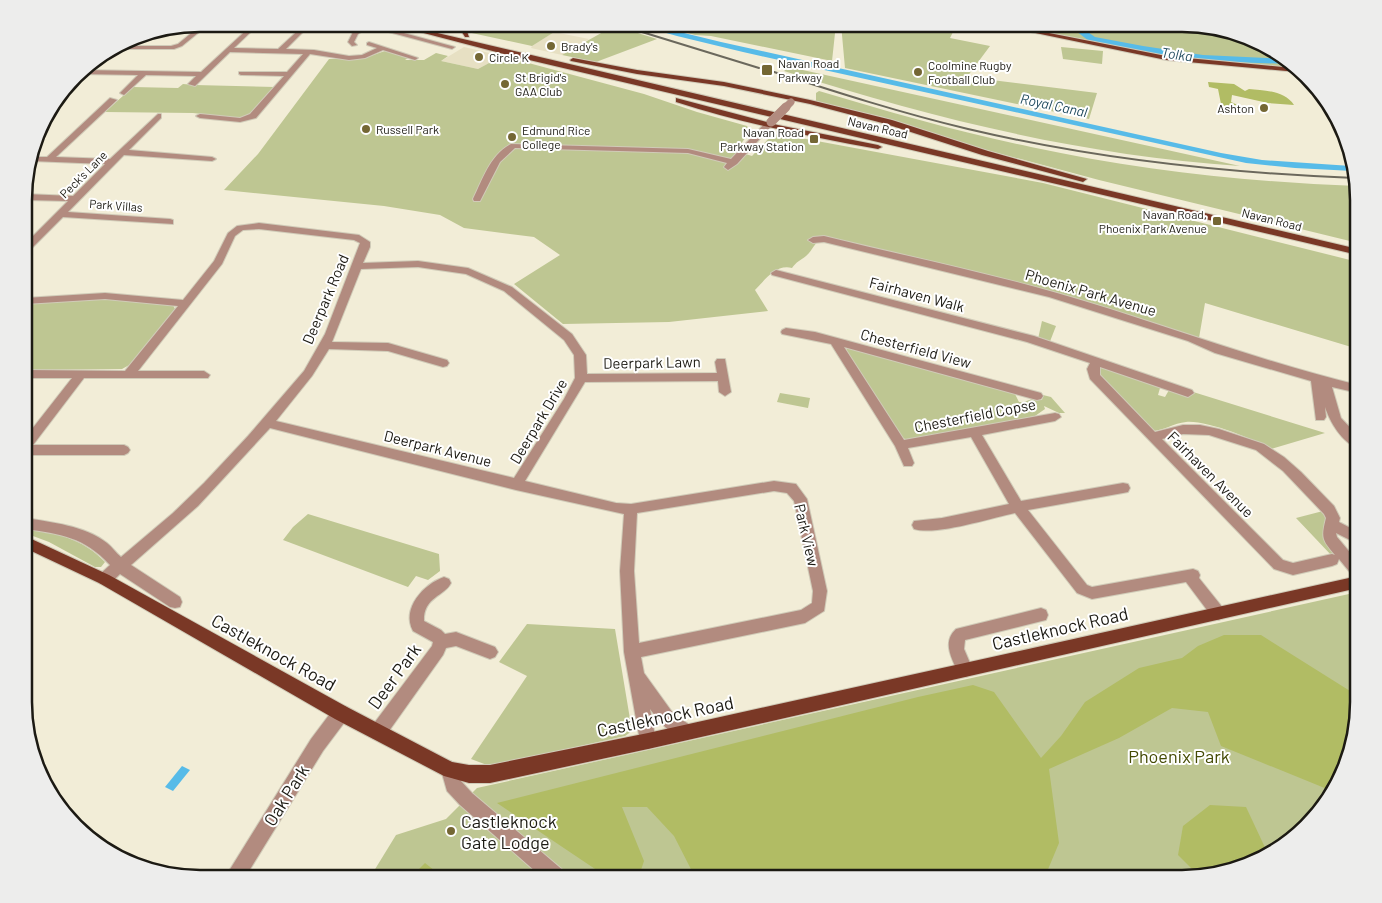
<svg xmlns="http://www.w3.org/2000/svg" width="1382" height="903" font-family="Barlow,sans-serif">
<rect width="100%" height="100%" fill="#f2edd7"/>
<g fill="#e7e0c3">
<polygon points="554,32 589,39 562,55 531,48 532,46"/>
<polygon points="464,47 502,56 478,69 441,61"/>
</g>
<g fill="#bec692">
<polygon points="466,24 487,28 495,24 609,24 657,39 596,62 562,55 603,32 567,24 532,46 467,32"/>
<polygon points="652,24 836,24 832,61 711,36 695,35"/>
<polygon points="841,24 912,25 913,24 963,24 953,32 950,38 990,46 967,77 1097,93 1089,119 845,68"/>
<path d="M1001,24H1138L1239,37C1253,47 1253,42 1265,46C1278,51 1286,59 1294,69L1187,60Z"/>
<polygon points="1061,47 1103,51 1102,64 1063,59"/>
<path d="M385,51L408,58L405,60H424L436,53L448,56L441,61L478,69L502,56L644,94L697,112L747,126L750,131L736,151L752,156L771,136L779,134L1043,183L1358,262V349L1205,303L1199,338L1053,293L824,238C813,243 814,249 806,256C801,260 796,262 792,268C776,264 766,279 755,290L768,311L669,322L563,324L514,284L560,255L534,237L464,228L440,215L384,206L224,190L258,154L329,59H361Z"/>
<path d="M789,67L1240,166C1081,155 935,119 784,71Z"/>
<polygon points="183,84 195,85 275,87 252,115 239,118 193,113 105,112 133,87 178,88"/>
<path d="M819,91C889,112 959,132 1031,147C1138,170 1248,182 1357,186L1358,243L1099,180L949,140L883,117L816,102V93Z"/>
<polygon points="112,299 173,305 175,309 131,364 122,369 25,370 25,303"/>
<polygon points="1042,321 1056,326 1049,344 1038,339"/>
<polygon points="847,349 853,349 1015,394 1019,402 1024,402 1032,399 1042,400 1043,395 1051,397 1065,413 1059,413 1044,406 1045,409 1035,416 910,440 901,438 845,351"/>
<path d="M1100,366L1158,386L1160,388L1158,395L1165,397L1169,390L1190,391L1325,433L1271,449C1254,439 1206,420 1186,422C1174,423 1163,431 1151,431L1097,375Z"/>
<polygon points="780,393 810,398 808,408 777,402"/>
<path d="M1323,511L1327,518C1319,535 1326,541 1337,555L1332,556L1296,518Z"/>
<polygon points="308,514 439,554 440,571 428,580 416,576 408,587 283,540 293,527"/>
<path d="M25,525C55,533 84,539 105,562L101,567H95L49,542L25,533Z"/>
<polygon points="1358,592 1358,714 1328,801 1270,856 1193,879 369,879 396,835 446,819 477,788"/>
<polygon points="527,624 615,629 632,731 625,736 503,763 487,765 471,759 527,676 499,662"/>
</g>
<g fill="#b1bc64">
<path d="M1208,82L1234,84L1245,91L1249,89C1263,90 1285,91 1294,105L1268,103L1232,95L1231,102L1240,106L1239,109L1245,113L1236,114L1221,104L1218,89L1209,87Z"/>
<polygon points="1224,635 1261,635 1358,696 1358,714 1332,791 1221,746 1208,712 1172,708 1119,738 1049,769 1059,843 1044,879 696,879 674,836 647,807 622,807 644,861 638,879 610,879 497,803 918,697 973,685 994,692 1041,758 1061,736 1085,702 1139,668 1182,658 1198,646"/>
<polygon points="1210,805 1246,807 1269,856 1200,877 1178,855 1183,826"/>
<polygon points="425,863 439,874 439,879 409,879"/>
</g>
<g fill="#57bbe8">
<polygon points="634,24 647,24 721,42 1221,153 1262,160 1351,166 1353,171 1295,168 1246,163 743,52 677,36"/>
<polygon points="182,766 190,770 173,791 165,787"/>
</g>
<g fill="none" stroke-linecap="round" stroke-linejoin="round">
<polygon fill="#57bbe8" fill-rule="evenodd" points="1067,24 1076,24 1095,37 1143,46 1203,55 1285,59 1290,64 1203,61 1143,52 1089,41"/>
<defs>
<g id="minor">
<polygon points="202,24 209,24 182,46 174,49 113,49 119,46 171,46 178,44 195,30 176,28 199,26"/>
<polygon points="253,24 259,24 234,48 278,49 305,24 311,24 286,49 314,50 349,56 362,55 377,48 367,45 367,43 369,42 418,58 415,60 383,50 365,58 349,60 310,54 256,118 240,122 200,118 196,116 200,114 240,118 250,114 284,76 241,75 239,74 239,72 287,72 303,54 230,52 195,86 188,84 196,76 146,75 124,95 120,93 138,75 79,74 82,70 201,72"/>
<polygon points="362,24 371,24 455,47 452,49 370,27 358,34 354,42 357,45 352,46 348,42 353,32 363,26"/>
<polygon points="68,88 72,90 67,96 62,96"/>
<polygon points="110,98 117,100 56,157 110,159 158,114 161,114 161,118 129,150 212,157 216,159 212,161 124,155 68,212 170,219 173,220 173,224 63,217 28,252 25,253 25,244 68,201 25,200 25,194 73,196 105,164 31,161 32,157 47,157"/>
<path d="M768,120L775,122L737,164L728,170L724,167L727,163L688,153L515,148L500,162L480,201H474L473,199C483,179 490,155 511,144L688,149L731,159Z"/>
<path d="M259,223L359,235L370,242V247L363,263L418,261L468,268L512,287L572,334L586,355L587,374L717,373L715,362L717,359H725L731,392L725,396L719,392L718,381L585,382L525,481L616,503L631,504L774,481L796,484L807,499L827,591L824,611L805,623L641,657L644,673L675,716L692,726L694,732L692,738L686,740C669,733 661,724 650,709L656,741L654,747L648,749L642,747L640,741L624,652L620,571L624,514L516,490L270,428L198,506L131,565L180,597L182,602L180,607L175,608L170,607L120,574C114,580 108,587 99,583L97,579L99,575L110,565C84,537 61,534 25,529V518C51,522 86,526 107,543C112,547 116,553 121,557L173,513L204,483L248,436L304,371L325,334L360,243L354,240L259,229L243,230L235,236L222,264L138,371H204L210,375L208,378H84L33,445H124L128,447L130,450L128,453L124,455H25V438L72,378H25V370L125,371L178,306L105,299L25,304V298L105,293L183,300L214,261L228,233L237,226ZM418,267L466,274L504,291L564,340L574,355L575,378L564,399L514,478L276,421L312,376L329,349L388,351L443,367L447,366L449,363L447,360L388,343L332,342L361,269ZM774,491L787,493L794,501L813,591L812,603L801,610L639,643L634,571L637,513Z"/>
<path d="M824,236C901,255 980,271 1057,293C1158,322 1255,360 1358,385V393L1332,387L1341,418L1358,436V448C1342,443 1330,422 1325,407L1326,417L1324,420H1316L1311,381L1215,353L1188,341L1049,297L824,242L813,243L808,240L813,237Z"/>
<path d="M776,270L1034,336L1192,390L1194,393L1188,397L1100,367V375L1155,432L1183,425H1200L1219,429L1264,444L1284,457L1301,472L1334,506L1340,518L1339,522L1358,532V544L1336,533L1337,537L1358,562V578L1353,576L1339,559L1337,564L1332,566L1293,575L1274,569L1090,379L1087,369L1090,363L1027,342L772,275L771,273ZM1183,434L1209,435L1256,450L1283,471L1324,514L1326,518C1321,538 1322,540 1335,555L1332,554L1293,563L1283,560L1162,439Z"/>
<path d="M786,328L815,332L1041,393L1043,396L1041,399L1037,400L844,347L904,440L1055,413L1059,414L1061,417L1055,421L982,435L1021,501L1123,483L1128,484L1130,488L1128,492L1123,493L1028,510L1087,585L1092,587L1193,569L1198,571L1200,575L1199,578L1223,608L1225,613L1223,618L1218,620L1213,618L1186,582L1092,599L1077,593L1015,513C991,518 936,536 914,529L912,525L914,521L942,518L1009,504L971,437L908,448L914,463L912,466H904L895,446L831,344L782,334L781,332L782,330Z"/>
<path d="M444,577L449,579L451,583C445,596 423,597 424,621L441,630L445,634L456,632L495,647L498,652L495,657L490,659L456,646L446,648L443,655L384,738L378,740L372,738L370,732L372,726L432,646L433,642L413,631C401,608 424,584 444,577Z"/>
<path d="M1041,608L1046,610L1048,615L1046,620L965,640L964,649L973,670L971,675L965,677L959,675C953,660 941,643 956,629Z"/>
<polygon points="341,705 347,707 349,713 347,719 323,751 244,879 224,879 311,739 335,707"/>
<polygon points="450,761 456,764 461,781 472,793 565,872 567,879 544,879 460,805 447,791 441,770 444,764"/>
</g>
<g id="major">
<polygon points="389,24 399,24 1358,249 1358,255 504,54"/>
<polygon points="462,24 465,26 469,37 465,37 460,29 442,32 439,30"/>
<polygon points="992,24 1003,24 1166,56 1293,68 1297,72 1166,60"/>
<polygon points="573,58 637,70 724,82 810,100 892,120 988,151 1087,179 1083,182 982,155 886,124 810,104 724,86 637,74 571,61 570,60"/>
<path d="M676,98L778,125L878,145L882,147L878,149C810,137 742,123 676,102Z"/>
<polygon points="25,536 109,575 347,707 452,762 469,765 490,765 648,733 1358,576 1358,588 648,749 490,783 469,783 444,776 335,719 99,583 25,548"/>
</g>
</defs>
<use href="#minor" stroke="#d0cbb8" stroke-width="2"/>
<use href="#major" stroke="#d0cbb8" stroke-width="2"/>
<use href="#minor" fill="#b28b7f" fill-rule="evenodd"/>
<use href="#major" fill="#7a3826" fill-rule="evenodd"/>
<g stroke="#6b685c" stroke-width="2">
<polyline points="616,24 759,68"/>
<path d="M771,71C836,92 901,113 968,129C1095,159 1225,173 1355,178"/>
</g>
<defs>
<polyline id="minor-bridge-far1" points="784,109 791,102"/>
<polyline id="minor-bridge" points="771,122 786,107"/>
</defs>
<use href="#minor-bridge-far1" stroke="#d0cbb8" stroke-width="8" stroke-linecap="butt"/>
<use href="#minor-bridge" stroke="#d0cbb8" stroke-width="9" stroke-linecap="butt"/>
<use href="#minor-bridge-far1" stroke="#b28b7f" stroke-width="7"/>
<use href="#minor-bridge" stroke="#b28b7f" stroke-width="9"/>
</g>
<g fill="#746734" stroke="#fff" stroke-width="2">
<circle cx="551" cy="46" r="5"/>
<circle cx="479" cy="57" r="5"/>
<rect x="761" y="64" width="12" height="12" rx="2.5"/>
<circle cx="918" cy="72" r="5"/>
<circle cx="505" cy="84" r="5"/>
<circle cx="1264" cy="108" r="5"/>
<circle cx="366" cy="129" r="5"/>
<circle cx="512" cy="137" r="5"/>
<rect x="809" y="134" width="10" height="10" rx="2.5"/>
<rect x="1212" y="216" width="10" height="10" rx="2.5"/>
<circle cx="451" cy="831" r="5"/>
</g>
<g text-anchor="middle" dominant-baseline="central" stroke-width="4" stroke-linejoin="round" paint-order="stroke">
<g font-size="12" fill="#1c1a13" stroke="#fff" text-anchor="start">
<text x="561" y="46">Brady's</text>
<text x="489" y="57">Circle K</text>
<text x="778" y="63">Navan Road<tspan x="778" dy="14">Parkway</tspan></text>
<text x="928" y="65">Coolmine Rugby<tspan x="928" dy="14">Football Club</tspan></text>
<text x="515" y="77">St Brigid's<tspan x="515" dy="14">GAA Club</tspan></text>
<text x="1254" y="108" text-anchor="end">Ashton</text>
<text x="376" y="129">Russell Park</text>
<text x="522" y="130">Edmund Rice<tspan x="522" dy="14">College</tspan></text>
<text x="804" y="132" text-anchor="end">Navan Road<tspan x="804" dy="14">Parkway Station</tspan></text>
<text x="1207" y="214" text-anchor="end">Navan Road,<tspan x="1207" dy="14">Phoenix Park Avenue</tspan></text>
</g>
<g font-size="12" fill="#1c1a13" stroke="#fff">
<text transform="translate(878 127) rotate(13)">Navan Road</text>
<text transform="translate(83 174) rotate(-45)">Peck's Lane</text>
<text transform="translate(116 205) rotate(4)">Park Villas</text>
<text transform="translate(1272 219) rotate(14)">Navan Road</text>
</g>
<g font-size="14" font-style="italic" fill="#224c60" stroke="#fff">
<text transform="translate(1177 54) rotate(8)">Tolka</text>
<text transform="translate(1054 105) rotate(12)">Royal Canal</text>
</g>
<g font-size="15" fill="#1c1a13" stroke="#fff">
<text transform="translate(1091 292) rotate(16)">Phoenix Park Avenue</text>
<text transform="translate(917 294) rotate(15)">Fairhaven Walk</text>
<text transform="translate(325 299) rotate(-67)">Deerpark Road</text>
<text transform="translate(916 348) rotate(15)">Chesterfield View</text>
<text transform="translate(652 362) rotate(-1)">Deerpark Lawn</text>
<text transform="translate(975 415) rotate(-11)">Chesterfield Copse</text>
<text transform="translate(538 421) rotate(-59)">Deerpark Drive</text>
<text transform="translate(438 448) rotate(14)">Deerpark Avenue</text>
<text transform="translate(1211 474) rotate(45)">Fairhaven Avenue</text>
<text transform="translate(807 535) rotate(77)">Park View</text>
</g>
<g font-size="18" fill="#1c1a13" stroke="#fff">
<text transform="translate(1060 628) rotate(-13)">Castleknock Road</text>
<text transform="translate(274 652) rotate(29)">Castleknock Road</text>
<text transform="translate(394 676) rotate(-54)">Deer Park</text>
<text transform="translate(665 716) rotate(-12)">Castleknock Road</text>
<text transform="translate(286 795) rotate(-58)">Oak Park</text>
</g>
<g font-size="18" fill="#444a04" stroke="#fff">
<text x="1179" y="756">Phoenix Park</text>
</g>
<g font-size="18" fill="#1c1a13" stroke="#fff" text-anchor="start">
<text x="461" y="821">Castleknock<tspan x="461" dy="21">Gate Lodge</tspan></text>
</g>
</g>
<path d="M0 0H1382V903H0ZM200 32H1182A168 168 0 0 1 1350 200V702A168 168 0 0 1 1182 870H200A168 168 0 0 1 32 702V200A168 168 0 0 1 200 32Z" fill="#ededec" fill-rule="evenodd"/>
<path fill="none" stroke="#1c1a13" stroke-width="2.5" d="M200 32H1182A168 168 0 0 1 1350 200V702A168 168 0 0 1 1182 870H200A168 168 0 0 1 32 702V200A168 168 0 0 1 200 32Z"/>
</svg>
